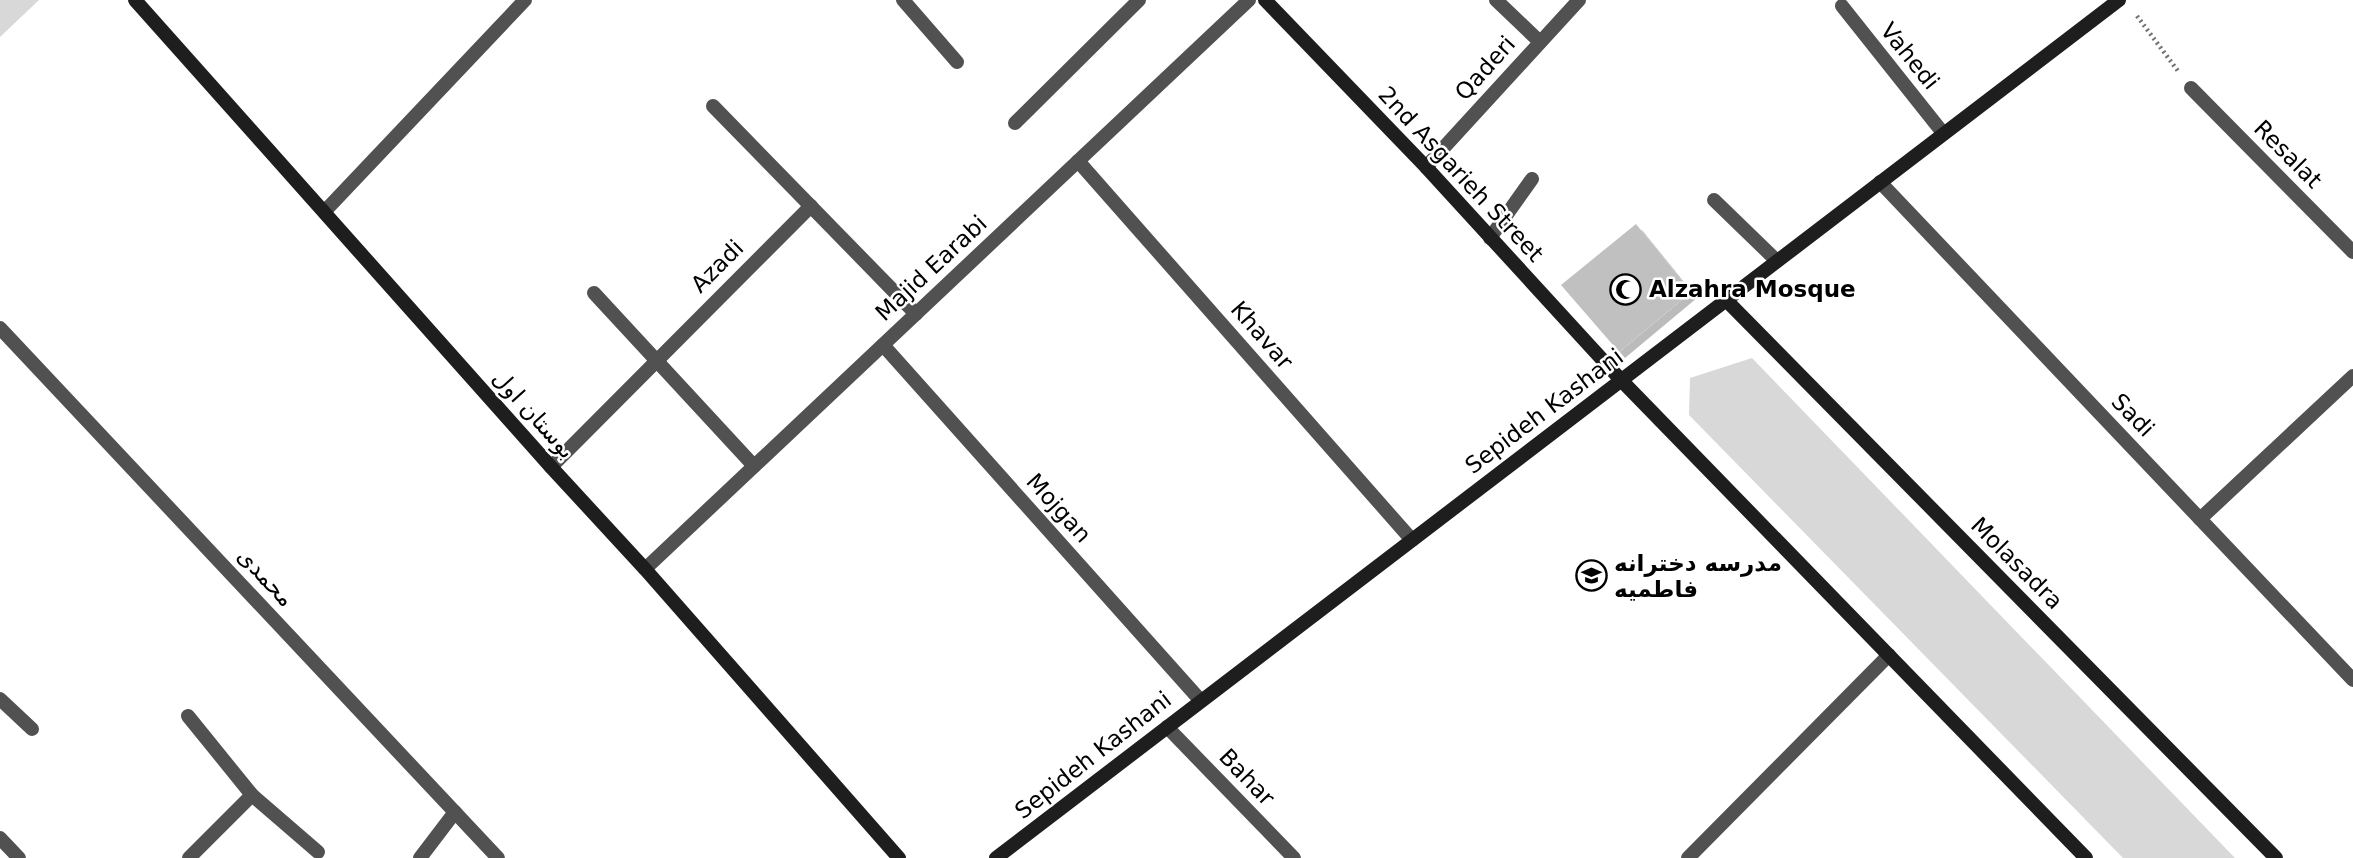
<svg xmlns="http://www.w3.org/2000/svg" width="2353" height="858" font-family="'DejaVu Sans',Vazirmatn,sans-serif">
<defs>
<filter id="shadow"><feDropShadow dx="6" dy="6" stdDeviation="0" flood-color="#0004"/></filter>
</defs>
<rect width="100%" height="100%" fill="#fff"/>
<g fill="#d8d8d8">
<polygon points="0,0 39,0 0,37"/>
<polygon points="1752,358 2235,858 2123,858 1689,415 1690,378"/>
</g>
<polygon fill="#c0c0c0" filter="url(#shadow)" points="1636,224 1691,292 1619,352 1561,285"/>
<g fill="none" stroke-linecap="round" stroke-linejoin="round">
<polyline stroke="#737373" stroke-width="4.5" stroke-dasharray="2 3.5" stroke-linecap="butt" points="2137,16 2178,71"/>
<g stroke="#515151" stroke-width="14">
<polyline points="903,0 957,62"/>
<polyline points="1496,0 1540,42"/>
<polyline points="1842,6 1943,133"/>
<polyline points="2191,88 2353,252"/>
<polyline points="713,106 916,314"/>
<polyline points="1015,123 1139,0"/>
<polyline points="1078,161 1412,540"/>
<polyline points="1426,167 1579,0"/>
<polyline points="1880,182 2353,680"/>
<polyline points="1714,200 1777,261"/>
<polyline points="325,211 525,0"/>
<polyline points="1490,238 1532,179"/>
<polyline points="594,293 754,466"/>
<polyline points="0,328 498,858"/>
<polyline points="883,345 1201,701"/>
<polyline points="551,467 811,206"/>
<polyline points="2200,519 2353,376"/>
<polyline points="645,569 1249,0"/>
<polyline points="0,699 32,729"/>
<polyline points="188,716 252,795 318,852"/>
<polyline points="1167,727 1294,858"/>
<polyline points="0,838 19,858"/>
<polyline points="189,858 252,795"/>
<polyline points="420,858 455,812"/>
<polyline points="1688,858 1889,655"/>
</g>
<g stroke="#1e1e1e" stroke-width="14">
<polyline points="135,0 551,467 645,569 899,858"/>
<polyline points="1265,0 1426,167 1621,380 2086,858"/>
<polyline points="1726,300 2276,858"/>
<polyline points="996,858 2119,0"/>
</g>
</g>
<defs>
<symbol id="mosque-ring" viewBox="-11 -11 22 22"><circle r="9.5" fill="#fff" stroke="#000" stroke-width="1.5"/><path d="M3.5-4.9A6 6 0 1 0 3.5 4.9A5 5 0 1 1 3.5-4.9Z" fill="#000"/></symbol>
<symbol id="school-ring" viewBox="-11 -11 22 22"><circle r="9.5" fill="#fff" stroke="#000" stroke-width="1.5"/><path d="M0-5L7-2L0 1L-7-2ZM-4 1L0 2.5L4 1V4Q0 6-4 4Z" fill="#000"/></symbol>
</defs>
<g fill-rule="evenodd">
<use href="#mosque-ring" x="1608" y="272" width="35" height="35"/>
<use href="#school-ring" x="1574" y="558" width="35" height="35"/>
</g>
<g text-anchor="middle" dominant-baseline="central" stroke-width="5" stroke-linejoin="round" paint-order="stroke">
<g font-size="23" fill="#000" stroke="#fff">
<text transform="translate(1910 56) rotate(51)">Vahedi</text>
<text transform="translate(1485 68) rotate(-48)">Qaderi</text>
<text transform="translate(2288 154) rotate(45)">Resalat</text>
<text transform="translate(1461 174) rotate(47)">2nd Asgarieh Street</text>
<text transform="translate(717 266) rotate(-45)">Azadi</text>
<text transform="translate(931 268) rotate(-43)">Majid Earabi</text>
<text transform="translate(1262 335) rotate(49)">Khavar</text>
<text transform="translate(1544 411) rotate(-37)">Sepideh Kashani</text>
<text transform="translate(534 414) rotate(48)">بوستان اول</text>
<text transform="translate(2133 415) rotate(46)">Sadi</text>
<text transform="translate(1059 508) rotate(48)">Mojgan</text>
<text transform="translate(2017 563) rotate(45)">Molasadra</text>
<text transform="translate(266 577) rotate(47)">محمدی</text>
<text transform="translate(1093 755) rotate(-38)">Sepideh Kashani</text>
<text transform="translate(1247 777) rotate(46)">Bahar</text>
</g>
<g font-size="23" font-weight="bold" fill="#000" stroke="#fff" text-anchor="start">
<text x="1649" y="289">Alzahra Mosque</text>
<text x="1614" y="563">مدرسه دخترانه<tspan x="1614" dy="26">فاطمیه</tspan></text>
</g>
</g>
</svg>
